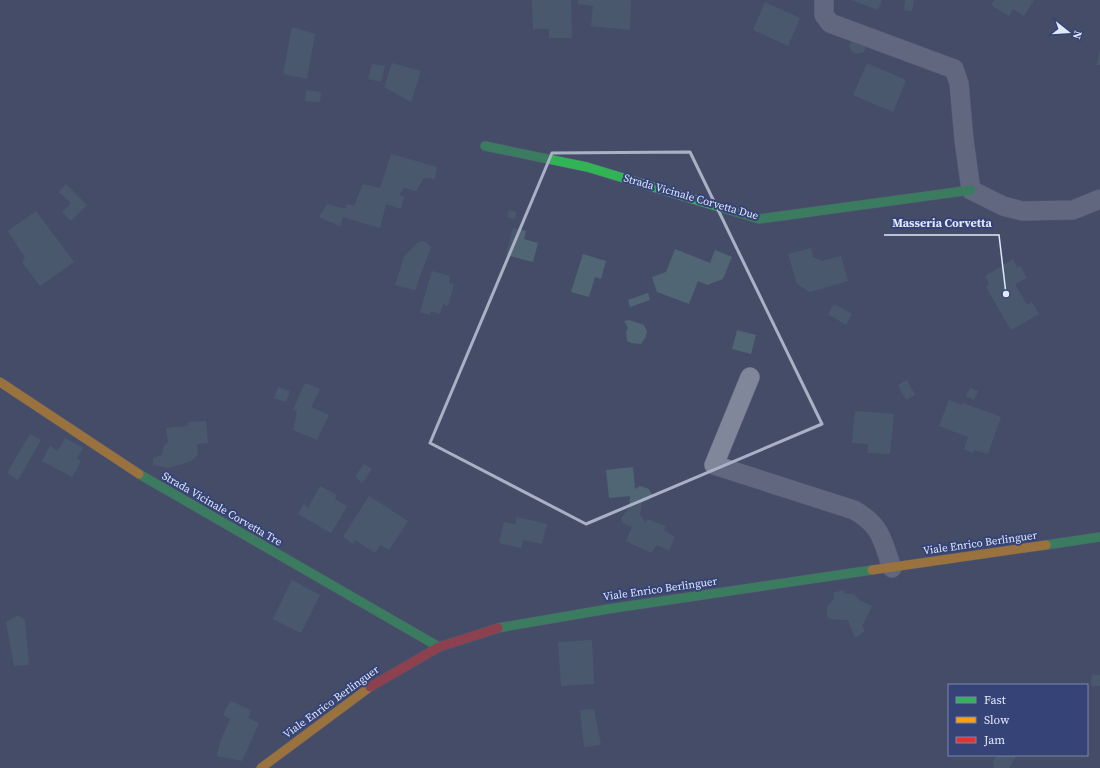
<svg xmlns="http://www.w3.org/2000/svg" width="1100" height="768" font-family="'Source Serif 4',serif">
<rect width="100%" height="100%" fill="#454c68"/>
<g fill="#516675">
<polygon points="532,0 571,0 572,38 549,38 549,29 533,29"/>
<polygon points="578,0 631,0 630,30 591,26 593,6 578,4"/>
<polygon points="851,0 882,0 878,10"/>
<polygon points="905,0 914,0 912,11 904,10"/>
<polygon points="994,0 1034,0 1024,16 1013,9 1009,16 991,5"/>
<polygon points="765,2 800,18 788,46 753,30"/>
<polygon points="292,27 315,34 307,79 283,74"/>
<polygon points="852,40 866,46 864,52 856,54 851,51 849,46"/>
<polygon points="1099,52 1100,52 1100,65 1097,65"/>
<polygon points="392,63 421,71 411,102 384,87"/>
<polygon points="867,63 906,80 893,112 853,95"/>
<polygon points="372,64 385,66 381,82 368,79"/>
<polygon points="306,90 321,92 320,102 305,101"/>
<polygon points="391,154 437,167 435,179 424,178 416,191 404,188 399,195 404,197 401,209 386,204 380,228 343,217 340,226 319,217 327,204 345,209 347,204 354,206 363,184 380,188"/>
<polygon points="66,184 87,205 71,221 62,212 71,203 59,192"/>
<polygon points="509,210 516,212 515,219 507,217"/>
<polygon points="36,211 74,262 40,286 22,262 25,258 8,231"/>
<polygon points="513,228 526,231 524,239 538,243 533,262 506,255"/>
<polygon points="421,241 426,242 431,247 415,290 395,285 404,257 417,243"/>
<polygon points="811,248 813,257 822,261 841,256 848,281 810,292 797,284 788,254"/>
<polygon points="675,249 710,263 715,250 732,257 723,279 707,285 698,281 689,304 657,292 652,277 666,272"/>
<polygon points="583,254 606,261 601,279 595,277 589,297 571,292"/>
<polygon points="1013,259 1017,268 1020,266 1027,278 1015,284 1027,305 1032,302 1039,314 1011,330 986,287 989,283 985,276"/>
<polygon points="432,271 450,276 449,283 454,284 448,306 443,304 440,314 431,311 430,315 420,312"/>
<polygon points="648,293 650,300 630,307 628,300"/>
<polygon points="834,304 852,314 846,325 828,314"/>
<polygon points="629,320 644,325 647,332 645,338 641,344 631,343 627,341 626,332 628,328 624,321"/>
<polygon points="737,330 756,335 751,354 732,349"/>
<polygon points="907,380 915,395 906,400 898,385"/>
<polygon points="305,383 320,389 311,407 329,415 317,440 293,430 297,412 293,410"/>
<polygon points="278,387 290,391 286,402 274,398"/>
<polygon points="970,388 978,391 974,400 966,396"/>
<polygon points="949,400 962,405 963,403 1001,417 988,454 974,450 973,453 964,449 968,437 939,426"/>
<polygon points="855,411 894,414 890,454 867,453 868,444 852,443"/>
<polygon points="206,421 208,443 197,444 198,454 192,461 169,468 153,465 153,458 162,455 164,446 168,442 166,428 188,426 188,422"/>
<polygon points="30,434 41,440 18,480 7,473"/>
<polygon points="65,438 83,448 77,458 81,461 72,477 42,461 50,446 58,451"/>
<polygon points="364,464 372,469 362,483 355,477"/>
<polygon points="633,467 635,489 640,486 649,489 652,495 649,500 642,503 640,515 646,523 647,519 666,526 664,530 675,537 669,551 657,545 651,553 626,541 632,527 623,523 621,518 629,508 630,496 609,498 606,470"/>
<polygon points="320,486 337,495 335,499 347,506 331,533 298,514 304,504 308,508"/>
<polygon points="369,496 408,521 389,550 380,545 375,553 355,540 353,544 343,537"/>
<polygon points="517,517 547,524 542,544 523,540 521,548 499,543 504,522 515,524"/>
<polygon points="292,580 320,595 301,633 273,619"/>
<polygon points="843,590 845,594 854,594 859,600 872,606 862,626 865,631 855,638 848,620 831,619 827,617 827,607 834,599 833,593"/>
<polygon points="17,616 22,617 25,621 29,665 14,666 6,622"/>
<polygon points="592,640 594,684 561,686 558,642"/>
<polygon points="1092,674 1100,675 1100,686 1091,686"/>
<polygon points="230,701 251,710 248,718 259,723 242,761 217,756 220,742 230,719 223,715"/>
<polygon points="594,709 601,745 584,747 580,710"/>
<polygon points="998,755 1017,755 1009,768 994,768 993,761"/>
</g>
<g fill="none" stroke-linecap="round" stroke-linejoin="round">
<defs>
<g id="street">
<polyline points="824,0 824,15 830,23 954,69 959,83 964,140 971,190 1003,206 1022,211 1073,210 1100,199"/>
<path d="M750,377L714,465L854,510C882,526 882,540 892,568"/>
</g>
<g id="fast">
<polyline points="485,146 587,167 759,219 971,190"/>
<polyline points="139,474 439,647"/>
<polyline points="1046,545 1100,537"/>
<polyline points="498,628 608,609 872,570"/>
</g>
<g id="slow">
<polyline points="0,382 139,474"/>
<polyline points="872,570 1046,545"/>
<polyline points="261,768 370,687"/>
</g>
<polyline id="jam" points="370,687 439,647 498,628"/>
</defs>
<use href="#street" stroke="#62687d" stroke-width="20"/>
<use href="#fast" stroke="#62687d" stroke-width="10"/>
<use href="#slow" stroke="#62687d" stroke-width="10"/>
<use href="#jam" stroke="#62687d" stroke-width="10"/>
<use href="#street" stroke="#80879b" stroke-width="19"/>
<use href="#fast" stroke="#30b455" stroke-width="9"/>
<use href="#slow" stroke="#ff9f0a" stroke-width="9"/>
<use href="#jam" stroke="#e5322d" stroke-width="9"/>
</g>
<path d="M0 0H1100V768H0ZM690,152L822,424L586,524L430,443L552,153Z" fill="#454c68" fill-opacity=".55" fill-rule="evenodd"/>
<path fill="none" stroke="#aab1c7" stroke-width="3" stroke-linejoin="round" d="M690,152L822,424L586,524L430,443L552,153Z"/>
<g text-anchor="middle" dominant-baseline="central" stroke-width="4" stroke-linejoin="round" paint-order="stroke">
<g font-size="11" fill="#e1e8fa" stroke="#364377">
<text transform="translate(691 197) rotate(16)">Strada Vicinale Corvetta Due</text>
<text transform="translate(222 509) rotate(30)">Strada Vicinale Corvetta Tre</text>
<text transform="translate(980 543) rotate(-8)">Viale Enrico Berlinguer</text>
<text transform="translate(660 589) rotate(-8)">Viale Enrico Berlinguer</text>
<text transform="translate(331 702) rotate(-36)">Viale Enrico Berlinguer</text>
</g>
</g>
<path fill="none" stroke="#e1e8fa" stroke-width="1.5" d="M1006 294L999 235H884"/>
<circle fill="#e1e8fa" stroke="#364377" stroke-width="1.5" cx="1006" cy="294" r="4"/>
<g font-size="12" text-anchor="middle" font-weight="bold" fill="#e1e8fa" stroke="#364377" stroke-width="4" stroke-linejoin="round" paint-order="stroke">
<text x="942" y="227">Masseria Corvetta</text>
</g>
<rect x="948" y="684" width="140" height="72" fill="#364377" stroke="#7a85ab"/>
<rect x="956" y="697" width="20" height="6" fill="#30b455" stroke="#7a85ab"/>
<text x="984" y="704" font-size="12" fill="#e1e8fa">Fast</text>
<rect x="956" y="717" width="20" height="6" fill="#ff9f0a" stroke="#7a85ab"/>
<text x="984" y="724" font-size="12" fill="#e1e8fa">Slow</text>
<rect x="956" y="737" width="20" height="6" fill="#e5322d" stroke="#7a85ab"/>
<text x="984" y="744" font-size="12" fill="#e1e8fa">Jam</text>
<g transform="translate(1068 32) rotate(107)" stroke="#364377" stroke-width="3" paint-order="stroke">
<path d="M0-3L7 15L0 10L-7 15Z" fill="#e1e8fa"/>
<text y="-6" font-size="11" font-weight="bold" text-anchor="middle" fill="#e1e8fa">N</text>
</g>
</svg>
